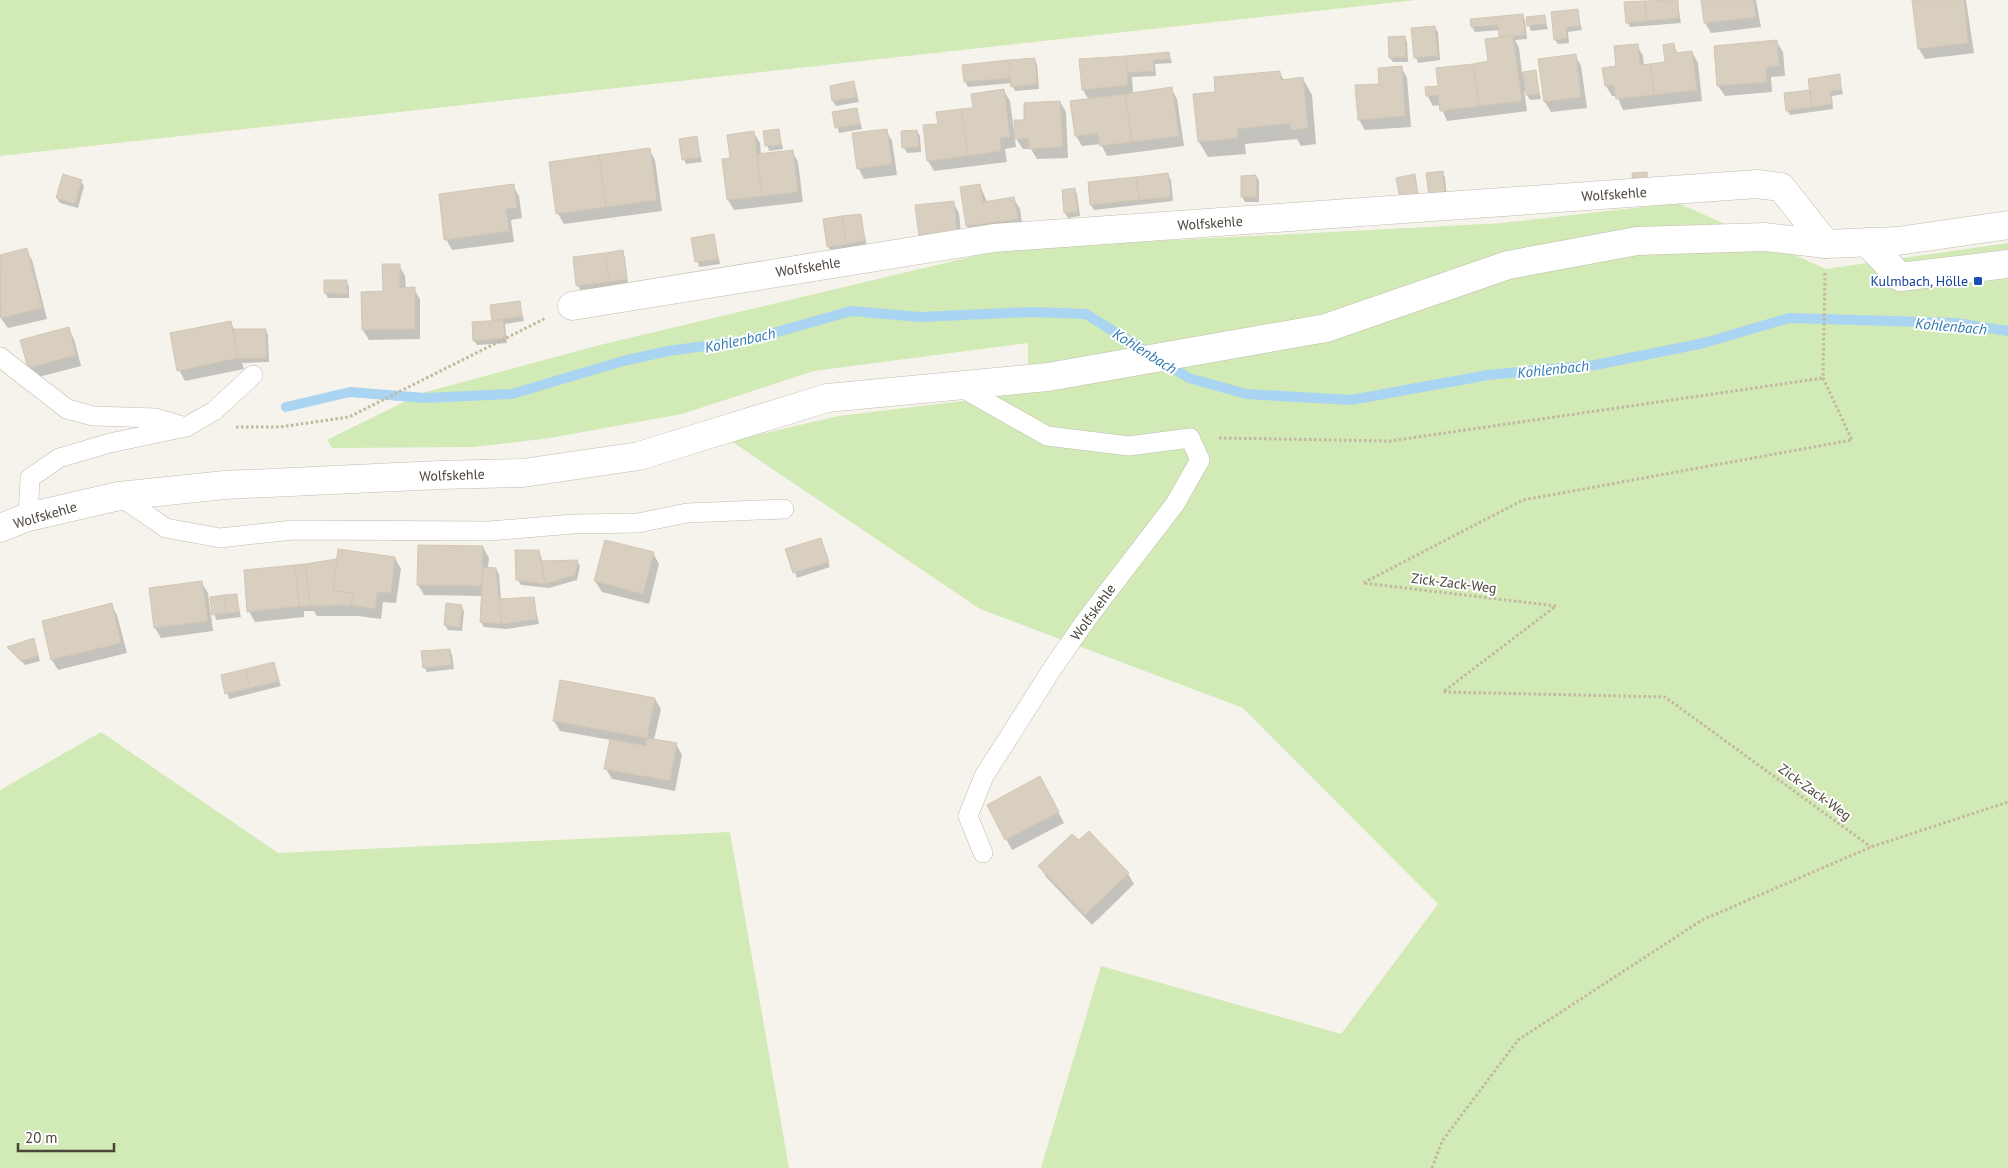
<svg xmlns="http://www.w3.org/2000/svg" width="2008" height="1168" font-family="'PT Sans',sans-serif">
<rect width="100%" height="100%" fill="#f6f3ec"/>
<g fill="#d2eab5">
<polygon points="0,0 1416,0 0,156"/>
<polygon points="1678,203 1826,269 2008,243 2008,1168 1041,1168 1101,966 1341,1034 1438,904 1243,708 980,609 731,441 839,416 1028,393 1028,343 814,371 682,414 550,438 473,447 332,448 327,440 422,393 600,345 1004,249 1503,223"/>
<polygon points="101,732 278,853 730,832 789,1168 0,1168 0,790"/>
</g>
<g fill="#0003">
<polygon points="1677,0 1681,23 1630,27 1627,22 1625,4"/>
<polygon points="1702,0 1756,0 1761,27 1711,33 1705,23"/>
<polygon points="1913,0 1966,0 1974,53 1925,59 1919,49"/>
<polygon points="1577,10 1582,30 1568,32 1569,43 1558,44 1555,40"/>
<polygon points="1522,15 1525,20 1527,39 1515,40 1519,48 1522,73 1535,71 1541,99 1530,100 1524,90 1527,111 1447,121 1440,105 1433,106 1427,95 1489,63 1502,39 1500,30 1475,32 1472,27"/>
<polygon points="1544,16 1548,29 1531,31 1527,18"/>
<polygon points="1435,27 1438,32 1440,60 1418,63 1416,58"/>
<polygon points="1404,37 1407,42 1408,62 1393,62 1390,58"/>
<polygon points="1777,42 1783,52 1785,76 1771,77 1772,92 1725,96 1718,86"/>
<polygon points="1637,45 1643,56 1644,66 1666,63 1673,45 1678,54 1692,52 1698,63 1702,101 1623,110 1617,96 1612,96 1606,86 1617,67"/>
<polygon points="1169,54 1172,63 1155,64 1156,76 1132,77 1133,93 1171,88 1177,99 1184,146 1107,156 1101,144 1082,146 1076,136 1072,102 1089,100 1083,90 1080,60"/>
<polygon points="1575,55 1581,66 1587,108 1551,112 1545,102 1540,60"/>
<polygon points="1034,59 1037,64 1039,89 1015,91 1012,83 968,87 965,82 963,66"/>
<polygon points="1401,67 1407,78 1411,127 1365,130 1359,120"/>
<polygon points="1279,72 1284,80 1303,79 1312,95 1316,144 1301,146 1297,139 1245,144 1246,154 1208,157 1199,142 1217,94"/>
<polygon points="1839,76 1843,94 1832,96 1833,109 1790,115 1787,110 1811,91"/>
<polygon points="854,83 859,102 836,106 833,101"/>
<polygon points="1004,91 1010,101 1016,147 1005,149 1007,162 934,171 928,161 975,109"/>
<polygon points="1060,102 1066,112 1068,158 1037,159 1031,149 1023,149 1015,137 1026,121"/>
<polygon points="857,110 862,129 839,133 834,113"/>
<polygon points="779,130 783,149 769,151 764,132"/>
<polygon points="886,130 892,141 897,175 864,179 858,168"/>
<polygon points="917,131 920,136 921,152 907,153 904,148"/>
<polygon points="754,133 760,143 761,155 792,151 798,162 803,202 734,210 728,200 731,159"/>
<polygon points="696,137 702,162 686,164 684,159"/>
<polygon points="649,149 655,160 662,211 564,224 558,214"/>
<polygon points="1442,172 1445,177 1447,199 1433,200"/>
<polygon points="1168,175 1171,180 1173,201 1094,210 1091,205 1089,183"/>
<polygon points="1256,176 1259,181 1259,202 1245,202 1242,197"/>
<polygon points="1414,176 1420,200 1404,203"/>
<polygon points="81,181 84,186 78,208 60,203 57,198"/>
<polygon points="980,185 987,202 1014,199 1020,209 1023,229 973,237 967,226 961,188"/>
<polygon points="513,186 519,196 522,218 511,220 514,242 452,250 446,239"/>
<polygon points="1074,189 1077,194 1080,216 1068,218 1065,213"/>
<polygon points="953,202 959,213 962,243 926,247"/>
<polygon points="860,215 867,246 831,251 828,246"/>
<polygon points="714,236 720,264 699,267 693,239"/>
<polygon points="26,250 32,260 47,319 8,328 0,317 0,256"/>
<polygon points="622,252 625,257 628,284 580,290 578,285"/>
<polygon points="399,265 405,276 406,289 414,289 420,299 420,339 369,340 363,330"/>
<polygon points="326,281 346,281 349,286 349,298 328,298 325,293"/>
<polygon points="519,302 524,321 505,324 507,343 477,345 474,340 494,322 491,306"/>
<polygon points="230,322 235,331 266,331 268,335 269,362 242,363 244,369 185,381 179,370"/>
<polygon points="68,328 74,339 81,366 35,378 29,368"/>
<polygon points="820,539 830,567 797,578 787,549"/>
<polygon points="483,547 489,558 488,568 496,569 499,574 501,600 533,598 539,624 506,629 484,627 481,622 482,596 424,595 418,585"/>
<polygon points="539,551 543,563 577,561 580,566 577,580 549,588 521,585 518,580"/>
<polygon points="653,553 659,564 649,604 602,592 595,581"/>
<polygon points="395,558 401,569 396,603 383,602 381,619 358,616 317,616 314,611 304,611 304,617 255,622 249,611"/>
<polygon points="201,582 208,593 213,631 161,638 155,628"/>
<polygon points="236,595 241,617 216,620 211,598"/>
<polygon points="111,605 117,615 127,653 58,670 52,660"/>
<polygon points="461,606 464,611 462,631 448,630 445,625"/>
<polygon points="34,640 40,661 25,665 9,648"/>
<polygon points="450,650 452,655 454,669 427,672 424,667"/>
<polygon points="273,663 281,686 229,699 222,676"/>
<polygon points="655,699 661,709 654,740 676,744 682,755 675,791 612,779 606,769 611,740 560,731 554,721"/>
<polygon points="1046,789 1064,823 1012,850 988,805"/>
<polygon points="1079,842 1128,874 1134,884 1092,925 1046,877 1040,866"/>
</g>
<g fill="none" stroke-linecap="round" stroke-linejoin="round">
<g stroke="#a9d4f2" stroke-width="10">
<polyline points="1163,362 1189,378 1246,394 1351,400 1488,375 1595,365 1704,343 1789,318 1956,323 2008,331"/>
<polyline points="286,407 350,392 425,398 512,394 623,361 668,351 749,340 851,311 920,317 1031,312 1086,314 1150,354"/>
</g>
</g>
<g fill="#d8cfc1" stroke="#d3c7b4">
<polygon points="1678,0 1679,18 1646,21 1645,1"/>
<polygon points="1701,0 1753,0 1756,17 1704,23"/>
<polygon points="1912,0 1964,0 1968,43 1918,49"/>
<polygon points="1645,1 1646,21 1626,23 1624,2"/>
<polygon points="1578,9 1580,26 1566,27 1567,38 1554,40 1551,12"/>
<polygon points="1523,14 1525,35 1499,37 1498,25 1471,27 1470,19"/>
<polygon points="1545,15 1546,24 1527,26 1526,17"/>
<polygon points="1435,26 1438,56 1414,58 1411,28"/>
<polygon points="1405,36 1406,57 1389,58 1388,37"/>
<polygon points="1513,36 1522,101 1479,106 1473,64 1488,61 1485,39"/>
<polygon points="1777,40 1779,66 1766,67 1767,82 1717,86 1714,46"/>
<polygon points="1674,43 1675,53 1692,51 1697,90 1654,95 1650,64 1665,62 1663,45"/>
<polygon points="1638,44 1640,65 1650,64 1654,95 1616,99 1614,85 1605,86 1602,68 1616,66 1614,46"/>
<polygon points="1169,52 1170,59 1153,60 1154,71 1127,73 1126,56"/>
<polygon points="1576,54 1581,97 1544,102 1538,59"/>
<polygon points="1126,56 1128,85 1082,90 1079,59"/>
<polygon points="1035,58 1037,84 1011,87 1009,60"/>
<polygon points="1009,60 1010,78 964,82 962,65"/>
<polygon points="1473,64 1479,106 1440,111 1438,95 1426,96 1425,87 1438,86 1436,68"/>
<polygon points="1402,66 1405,116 1358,120 1355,85 1379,84 1378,68"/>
<polygon points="1536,70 1539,94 1526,95 1523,72"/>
<polygon points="1280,71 1281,80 1303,77 1308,128 1291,130 1290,123 1237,129 1238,138 1198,142 1193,94 1215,92 1214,77"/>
<polygon points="1840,74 1841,90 1830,91 1832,104 1812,107 1808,79"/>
<polygon points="854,81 857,97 832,101 830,86"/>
<polygon points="1172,87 1179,136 1132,142 1125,94"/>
<polygon points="1004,89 1010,137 1000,138 1001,151 968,156 961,109 973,108 971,94"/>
<polygon points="1810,90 1812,107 1786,111 1784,93"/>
<polygon points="1125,94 1132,142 1100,146 1098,133 1075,136 1070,101"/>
<polygon points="1060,101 1063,147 1029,149 1029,138 1015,139 1014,120 1024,120 1024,103"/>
<polygon points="857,108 860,124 835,128 832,112"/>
<polygon points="961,109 968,156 927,161 923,125 938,124 936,112"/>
<polygon points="779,129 781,145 765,146 763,131"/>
<polygon points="887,129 892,164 857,169 852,133"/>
<polygon points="917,130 919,147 902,148 901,131"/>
<polygon points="754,131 762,196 727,200 722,159 730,158 727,135"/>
<polygon points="697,136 700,157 682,160 679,139"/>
<polygon points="650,148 657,200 606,207 599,155"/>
<polygon points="793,150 798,192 762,196 757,154"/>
<polygon points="599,155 606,207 556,214 549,162"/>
<polygon points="1443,171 1445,194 1429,196 1426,173"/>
<polygon points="1647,172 1648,189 1633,190 1632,173"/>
<polygon points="1168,173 1171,197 1139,200 1136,177"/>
<polygon points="63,174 82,180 75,204 56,198"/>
<polygon points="1415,174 1418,195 1400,199 1396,178"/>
<polygon points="1256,175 1257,197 1241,197 1241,176"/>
<polygon points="1136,177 1139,200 1090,205 1088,182"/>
<polygon points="514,184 517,208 506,209 509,231 444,240 439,194"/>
<polygon points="980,184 983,202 1014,197 1018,219 966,226 960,187"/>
<polygon points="1075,188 1078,212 1064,213 1062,190"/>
<polygon points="954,201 957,232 919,237 915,205"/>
<polygon points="861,214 865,241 846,244 842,216"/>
<polygon points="842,216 846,244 827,247 823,219"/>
<polygon points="714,234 718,259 695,262 691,238"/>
<polygon points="27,248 42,308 1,318 0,255"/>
<polygon points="623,250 627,279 609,282 605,253"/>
<polygon points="605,253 609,282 576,286 573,257"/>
<polygon points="382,264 400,264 400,288 415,287 415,329 362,330 361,292 383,291"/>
<polygon points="324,280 347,280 347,294 324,293"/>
<polygon points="520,301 522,316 492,321 490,305"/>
<polygon points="503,320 505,338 473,341 472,322"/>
<polygon points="231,321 238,358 177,371 170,333"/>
<polygon points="69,327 76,355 28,368 20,340"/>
<polygon points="233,329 266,329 266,358 238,358"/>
<polygon points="821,538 829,562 793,573 785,549"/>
<polygon points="605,540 654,552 643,594 594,581"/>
<polygon points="418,545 483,546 482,586 417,585"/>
<polygon points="338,549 395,557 391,593 377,592 375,609 351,605 353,593 333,591"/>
<polygon points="515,550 539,550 545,584 516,580"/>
<polygon points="337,559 333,591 353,593 351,605 310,606 305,564"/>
<polygon points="578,560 575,575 545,584 542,561"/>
<polygon points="305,564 310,606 299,606 295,565"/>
<polygon points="295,565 299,606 247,612 244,570"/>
<polygon points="483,567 496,568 502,624 480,622"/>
<polygon points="202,581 208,621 154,628 149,588"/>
<polygon points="237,594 239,612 226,613 224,595"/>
<polygon points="224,595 226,613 212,615 210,597"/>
<polygon points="534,597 537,619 502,624 499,599"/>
<polygon points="112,603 121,643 51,660 42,621"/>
<polygon points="446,603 462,605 460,627 444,625"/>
<polygon points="34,638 38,656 21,661 7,647"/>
<polygon points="450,649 451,665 423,668 421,651"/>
<polygon points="274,662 279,681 250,688 246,669"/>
<polygon points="246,669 250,688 225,694 221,675"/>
<polygon points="560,680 655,698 647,738 553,721"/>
<polygon points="647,738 677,743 670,781 604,769 610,739 646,746"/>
<polygon points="1040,776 1059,812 1005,840 987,805"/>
<polygon points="1089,831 1129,873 1085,915 1038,866 1072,834 1079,840"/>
</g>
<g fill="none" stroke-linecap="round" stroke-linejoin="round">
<defs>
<g id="service">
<polyline points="0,357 67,409 93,416 156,418 186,427"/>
<polyline points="957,385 1047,436 1129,446 1190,438 1200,460 1175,504 1089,616 1054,666 984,776 968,816 983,853"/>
<polyline points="119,496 166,528 220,538 293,530 489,531 573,524 638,523 687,513 784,509"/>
<polyline points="28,517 30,478 59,458 110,443 186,427 214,411 253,375"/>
</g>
<g id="minor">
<polyline points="1867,242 1900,277 2008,264"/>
<polyline points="572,306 994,238 1757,184 1781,187 1826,244"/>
</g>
<polyline id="tertiary" points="0,528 28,517 119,496 225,485 439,475 523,473 639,456 827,398 1048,377 1326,328 1508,265 1637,241 1765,237 1826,244 1898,241 2008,225"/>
</defs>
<use href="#service" stroke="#c2bbae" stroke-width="20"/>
<use href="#minor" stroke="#c2bbae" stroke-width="29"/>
<use href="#tertiary" stroke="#c2bbae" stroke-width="29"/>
<g stroke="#c4b79f" stroke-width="3" stroke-dasharray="2.5 2.5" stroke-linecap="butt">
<polyline points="1825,273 1823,378 1852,440 1523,500 1363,583 1556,606 1443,692 1665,697 1871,847"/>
<polyline points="236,427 280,427 349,417 546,318"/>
<polyline points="1219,438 1390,441 1823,378"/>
<polyline points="1432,1168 1442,1141 1518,1040 1702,920 1871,847 2008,802"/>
</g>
<use href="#service" stroke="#fff" stroke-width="19"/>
<use href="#minor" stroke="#fff" stroke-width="28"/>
<use href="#tertiary" stroke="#fff" stroke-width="28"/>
</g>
<rect fill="#1a4fb4" stroke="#fff" stroke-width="2" x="1973" y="276" width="10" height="10" rx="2.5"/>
<g text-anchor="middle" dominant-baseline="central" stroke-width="4" stroke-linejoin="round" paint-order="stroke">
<g font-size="14" fill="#4b4439" stroke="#fff">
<text transform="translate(1614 194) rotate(-4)">Wolfskehle</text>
<text transform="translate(1210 223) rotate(-4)">Wolfskehle</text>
<text transform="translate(808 267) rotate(-9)">Wolfskehle</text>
<text transform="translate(452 475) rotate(-2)">Wolfskehle</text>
<text transform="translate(45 515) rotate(-16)">Wolfskehle</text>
<text transform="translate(1454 583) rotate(7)">Zick-Zack-Weg</text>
<text transform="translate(1093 612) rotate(-54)">Wolfskehle</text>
<text transform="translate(1815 792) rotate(36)">Zick-Zack-Weg</text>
</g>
<g font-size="14" fill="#164399" stroke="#fff" text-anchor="end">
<text x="1968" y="281">Kulmbach, Hölle</text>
</g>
<g font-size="15" font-style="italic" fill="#2e7ab2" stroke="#fff">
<text transform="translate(1951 326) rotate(5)">Kohlenbach</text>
<text transform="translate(740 340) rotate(-12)">Kohlenbach</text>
<text transform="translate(1145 351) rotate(32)">Kohlenbach</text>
<text transform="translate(1553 369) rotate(-6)">Kohlenbach</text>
</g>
</g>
<path d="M18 1143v8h96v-8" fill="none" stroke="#4b4439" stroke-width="2.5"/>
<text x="25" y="1143" font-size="15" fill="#4b4439" stroke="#ffffff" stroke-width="4" paint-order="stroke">20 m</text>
</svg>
